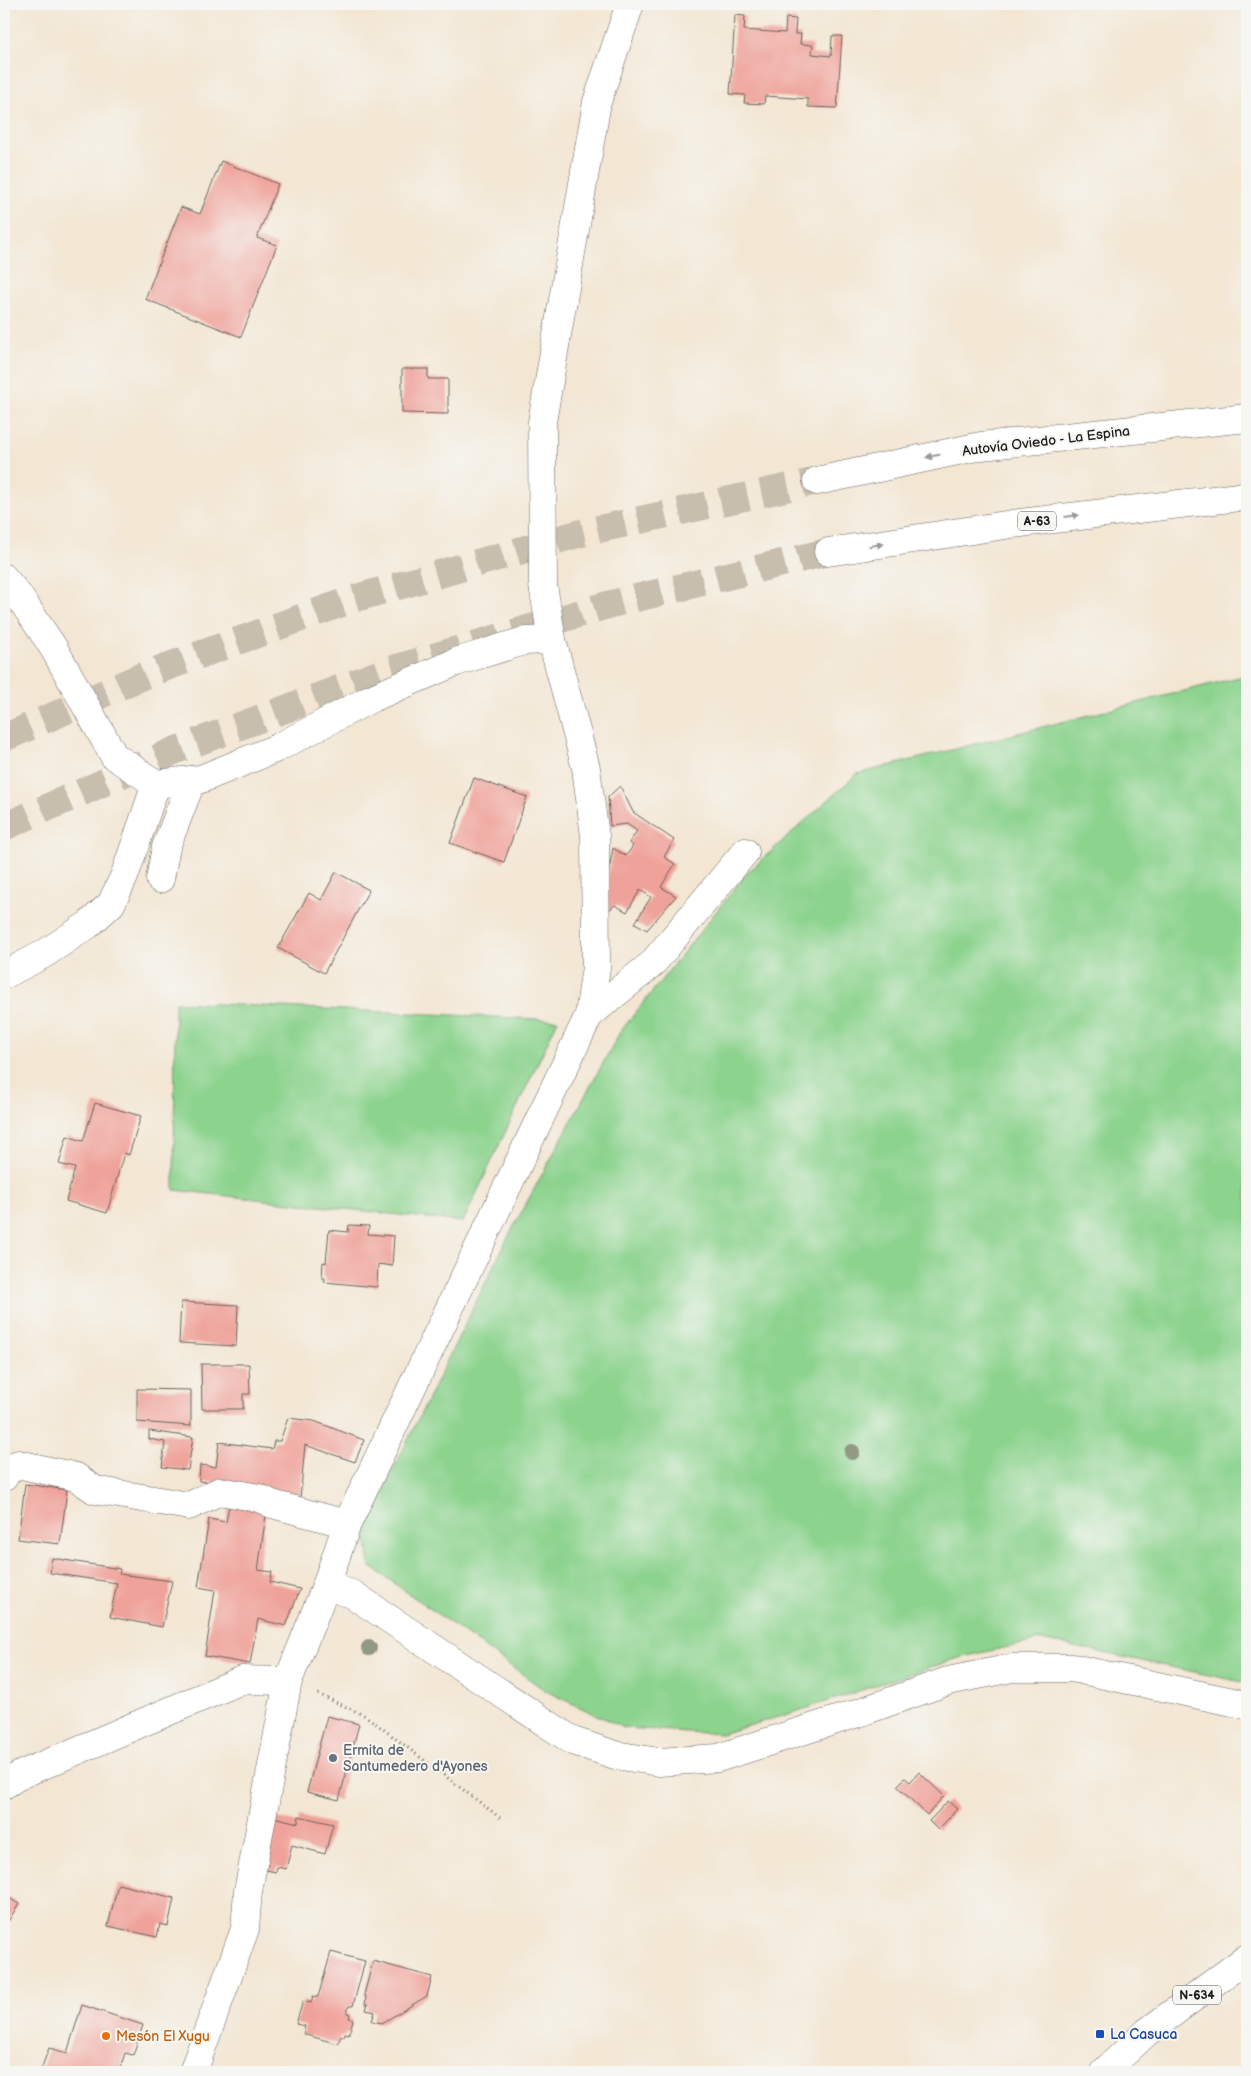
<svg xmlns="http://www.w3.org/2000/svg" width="1251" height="2076" font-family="'Balsamiq Sans',sans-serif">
<rect width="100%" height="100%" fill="#f6f6f2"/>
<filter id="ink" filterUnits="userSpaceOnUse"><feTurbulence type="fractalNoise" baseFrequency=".02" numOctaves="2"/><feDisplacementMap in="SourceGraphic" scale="10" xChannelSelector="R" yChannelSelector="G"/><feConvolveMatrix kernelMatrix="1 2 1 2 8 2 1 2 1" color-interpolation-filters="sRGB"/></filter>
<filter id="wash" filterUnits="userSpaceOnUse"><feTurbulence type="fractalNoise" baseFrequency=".0096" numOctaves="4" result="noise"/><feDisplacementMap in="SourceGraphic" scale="20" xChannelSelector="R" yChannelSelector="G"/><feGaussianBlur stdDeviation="1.12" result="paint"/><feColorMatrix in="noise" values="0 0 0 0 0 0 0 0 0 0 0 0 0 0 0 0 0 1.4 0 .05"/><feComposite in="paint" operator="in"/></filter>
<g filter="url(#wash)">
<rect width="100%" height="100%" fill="#f3e6d3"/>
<g fill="#8cd38e" stroke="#547855">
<polygon points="1247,675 1247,1683 1041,1640 962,1657 795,1712 721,1734 624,1728 546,1691 370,1566 365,1527 509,1235 620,1032 747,873 857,774"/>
<polygon points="175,1002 558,1020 463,1222 174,1190"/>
</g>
<g id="blocks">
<g fill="#efa29a">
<polygon points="735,15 745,16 744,30 785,33 786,18 796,19 795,34 801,34 800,44 813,45 812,54 831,56 832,36 842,36 837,108 808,107 808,99 765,96 764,104 744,103 745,95 730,94"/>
<polygon points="221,161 278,184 257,238 277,245 241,337 145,299 181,207 200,214"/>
<polygon points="402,369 428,369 428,379 448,379 448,414 402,413"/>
<polygon points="474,778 527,797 504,862 450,843"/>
<polygon points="620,786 633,812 674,840 664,857 675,864 661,887 676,896 647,930 635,923 651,897 640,890 627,912 615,905 608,911 606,889 613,848 626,856 633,846 629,843 637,831 627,824 610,826 608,797"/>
<polygon points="336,872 369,890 324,973 278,948 309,893 321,900"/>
<polygon points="95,1103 141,1116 129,1155 124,1153 107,1213 66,1201 75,1168 59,1164 67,1136 83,1141"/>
<polygon points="349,1225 369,1226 368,1234 394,1236 392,1266 378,1264 377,1287 324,1282 325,1278 322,1278 323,1262 326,1263 329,1230 348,1232"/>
<polygon points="181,1302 238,1305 236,1346 179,1343"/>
<polygon points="201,1364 249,1364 250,1394 243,1394 243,1409 202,1409"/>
<polygon points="137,1389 191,1390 191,1426 137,1422"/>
<polygon points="288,1418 314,1421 364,1440 355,1462 305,1445 300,1500 267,1489 199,1481 200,1465 216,1467 219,1442 272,1449 274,1441 280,1441"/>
<polygon points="149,1431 193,1437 188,1470 162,1467 165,1442 149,1439"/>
<polygon points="25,1484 67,1490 60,1544 18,1539"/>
<polygon points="230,1501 267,1508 258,1570 272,1572 270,1582 300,1589 286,1626 258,1619 250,1664 205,1656 215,1590 198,1587 209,1519 226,1522"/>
<polygon points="52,1558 120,1569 119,1574 172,1581 162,1627 110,1617 117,1583 50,1573"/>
<polygon points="327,1716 359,1724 339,1800 307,1792"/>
<polygon points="919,1772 944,1796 927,1815 897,1786 905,1778 910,1782"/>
<polygon points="948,1801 957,1809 938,1830 929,1821"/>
<polygon points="299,1816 333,1824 325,1854 292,1845 286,1869 277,1867 276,1872 266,1870 268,1864 262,1863 274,1817 298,1823"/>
<polygon points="118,1884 174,1898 168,1926 160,1924 157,1937 108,1926"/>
<polygon points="4,1895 19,1904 4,1928"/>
<polygon points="331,1952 365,1961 353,2006 349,2006 347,2013 350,2014 349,2018 353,2020 349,2034 345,2033 344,2037 341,2036 338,2044 303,2034 305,2026 296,2024 303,2001 311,2003 313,1996 318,1997"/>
<polygon points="373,1961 432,1977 427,1996 382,2023 372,2021 375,2012 366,2010 368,2004 365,2005 366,1996 364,1995"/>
<polygon points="82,2005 143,2025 133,2055 125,2053 119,2072 40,2072 49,2048 67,2053"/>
</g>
</g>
</g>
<g filter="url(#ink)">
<use href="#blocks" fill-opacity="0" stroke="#67635c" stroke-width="1"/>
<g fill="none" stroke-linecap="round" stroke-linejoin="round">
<g stroke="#c8beae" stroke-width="28" stroke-dasharray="28 14" stroke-linecap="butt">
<polyline points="4,738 147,674 353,599 581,533 817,481"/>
<polyline points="4,827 176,750 387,671 611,604 828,552"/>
</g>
<defs>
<g id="minor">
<polyline points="4,578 18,595 53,647 114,756 156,784 201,779 277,748 370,699 456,662 524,641 552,640"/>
<polyline points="160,879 166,847 192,780"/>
<polyline points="4,975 44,954 88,925 111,904 124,877 156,784"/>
<polyline points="589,1015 652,964 745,852"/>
<polyline points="4,1477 5,1473 18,1464 76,1477 95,1490 189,1506 220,1491 259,1498 272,1504 347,1524"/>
<polyline points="326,1586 352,1594 573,1741 615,1755 659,1762 718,1758 858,1713 948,1681 1012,1668 1072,1668 1247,1705"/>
<polyline points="4,1785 20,1775 242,1680 288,1681"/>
<polyline points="193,2072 245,1929 248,1891 288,1681 326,1586 347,1524 589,1015 596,967 595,836 586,768 552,640 543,585 542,422 597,102 630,4"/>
</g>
<g id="highway">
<polyline points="817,481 981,446 1247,418"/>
<polyline points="828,552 1012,524 1247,496"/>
<polyline points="1104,2072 1147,2032 1247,1958"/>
</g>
</defs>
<use href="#minor" stroke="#67635c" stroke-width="29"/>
<use href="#highway" stroke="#67635c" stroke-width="29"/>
<polyline stroke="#67635c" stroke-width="3" stroke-dasharray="1 4" stroke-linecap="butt" points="318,1694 366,1716 503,1820"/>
<use href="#minor" stroke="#fff" stroke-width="28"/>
<use href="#highway" stroke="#fff" stroke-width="28"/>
</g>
<g fill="#929a84">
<circle cx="852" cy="1452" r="8"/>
<circle cx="369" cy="1648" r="8"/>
</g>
<defs><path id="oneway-solid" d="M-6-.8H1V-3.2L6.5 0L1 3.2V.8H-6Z" transform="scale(1.25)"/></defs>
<g fill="#999">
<use href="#oneway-solid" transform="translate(933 456) rotate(168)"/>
<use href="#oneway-solid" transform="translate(1072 516) rotate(-7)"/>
<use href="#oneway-solid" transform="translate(876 545) rotate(-9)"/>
</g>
</g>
<circle fill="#6b7280" stroke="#f6f6f2" stroke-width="2" cx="333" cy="1758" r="5"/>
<rect fill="#1a4fb4" stroke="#f6f6f2" stroke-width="2" x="1095" y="2029" width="10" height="10" rx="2.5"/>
<circle fill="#e8710a" stroke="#f6f6f2" stroke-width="2" cx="106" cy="2036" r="5"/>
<g text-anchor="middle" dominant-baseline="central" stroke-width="4" stroke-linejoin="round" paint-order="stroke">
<g fill="#f6f6f2" stroke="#5d5d5c" stroke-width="1">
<rect x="1018" y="511.5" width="38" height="19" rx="4"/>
<rect x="1173" y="1985.5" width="48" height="19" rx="4"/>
</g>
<g font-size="12" font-weight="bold" fill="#1c1c1c">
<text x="1037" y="521">A-63</text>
<text x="1197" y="1995">N-634</text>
</g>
<g font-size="14" fill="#1c1c1c" stroke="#f6f6f2">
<text transform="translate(1046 441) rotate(-7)">Autovía Oviedo - La Espina</text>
</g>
<g font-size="14" fill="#5b616d" stroke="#f6f6f2" text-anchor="start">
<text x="343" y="1750">Ermita de<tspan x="343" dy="16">Santumedero d'Ayones</tspan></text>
</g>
<g font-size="14" fill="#164399" stroke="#f6f6f2" text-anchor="start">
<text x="1110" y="2034">La Casuca</text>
</g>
<g font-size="14" fill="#c56008" stroke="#f6f6f2" text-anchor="start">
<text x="116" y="2036">Mesón El Xugu</text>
</g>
</g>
<rect width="1251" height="2076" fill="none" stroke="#f6f6f2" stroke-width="20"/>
</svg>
